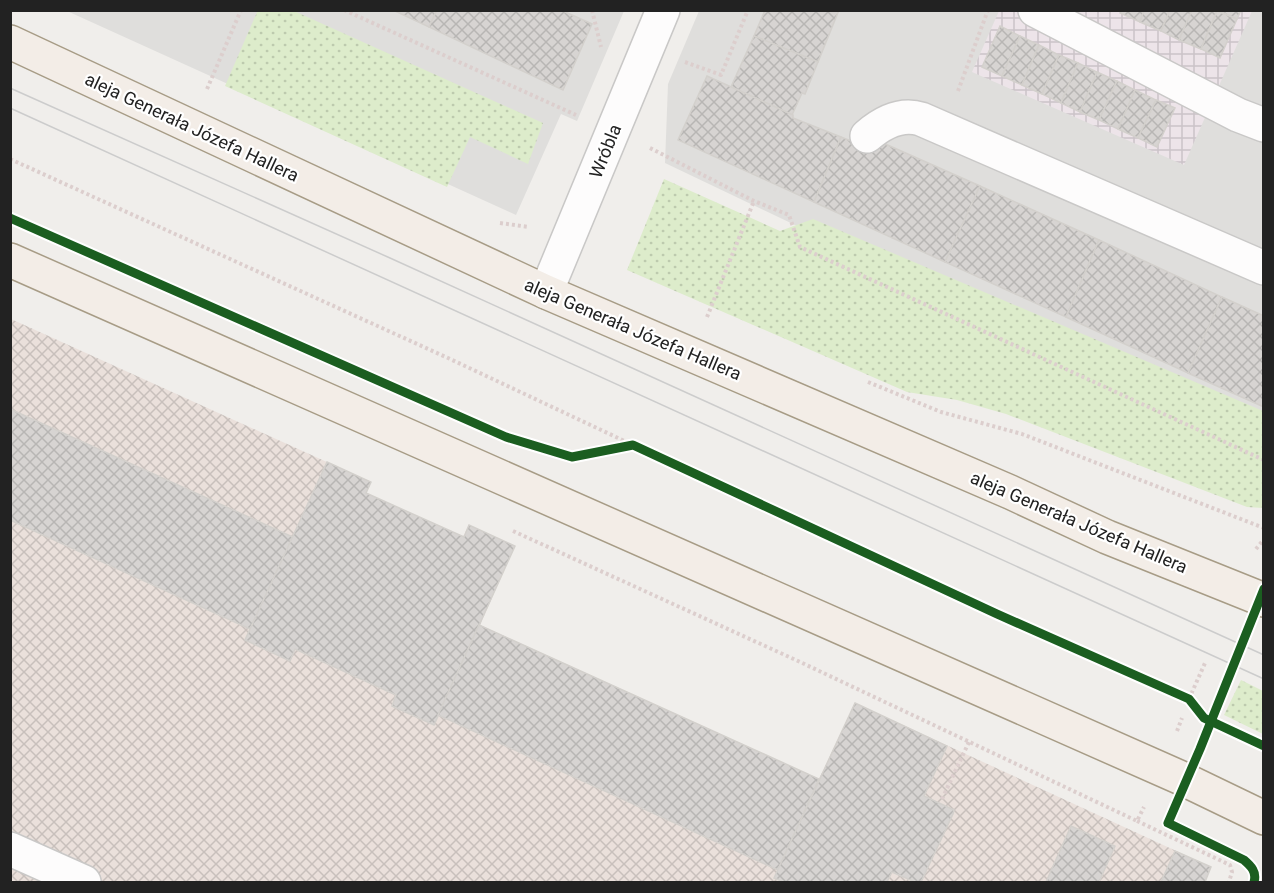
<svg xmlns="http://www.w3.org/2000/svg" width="1274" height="893" font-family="Roboto,sans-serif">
<defs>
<pattern id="industrial-grid" width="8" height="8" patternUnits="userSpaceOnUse" patternTransform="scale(1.5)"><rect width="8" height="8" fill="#ede4e9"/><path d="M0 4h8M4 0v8" fill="none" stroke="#cbc3c8"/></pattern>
<pattern id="military-cross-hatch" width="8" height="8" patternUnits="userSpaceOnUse" patternTransform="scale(1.5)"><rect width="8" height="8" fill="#eae0db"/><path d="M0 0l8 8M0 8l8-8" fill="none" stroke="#c8c0bc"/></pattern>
<pattern id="grass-dots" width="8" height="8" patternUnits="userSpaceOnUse" patternTransform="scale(1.5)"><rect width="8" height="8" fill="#ddeccb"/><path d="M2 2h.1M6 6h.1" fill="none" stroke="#bdcaae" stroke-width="1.8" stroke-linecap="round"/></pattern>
<pattern id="building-cross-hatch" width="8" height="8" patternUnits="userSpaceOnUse" patternTransform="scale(1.5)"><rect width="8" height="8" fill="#d7d4d2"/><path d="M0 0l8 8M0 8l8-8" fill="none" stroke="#b8b6b4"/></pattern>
</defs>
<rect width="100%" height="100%" fill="#f0eeeb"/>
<g fill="#dfdedc">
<polygon points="67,11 624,11 577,121 561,114 516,215"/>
<polygon points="699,11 1263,11 1263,448 665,163 668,84"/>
</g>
<polygon fill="url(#industrial-grid)" points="999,11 1252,11 1184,165 972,72"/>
<polygon fill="url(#military-cross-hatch)" points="11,319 371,482 366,494 463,537 469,525 515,546 480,625 819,779 855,703 1211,867 1205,882 11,882"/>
<g fill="url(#grass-dots)">
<polygon points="258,10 294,11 543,123 528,164 470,137 447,187 225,86"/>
<polygon points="664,179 780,231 813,219 1263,411 1263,508 1247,507 1006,414 957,400 907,392 627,270"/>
<polygon points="1241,680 1263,691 1263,734 1224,715"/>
</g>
<g fill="url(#building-cross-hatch)" stroke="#d3d0cc" stroke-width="1.5">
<polygon points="393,10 437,10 429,27"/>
<polygon points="437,10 561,10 592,24 563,90 429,27"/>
<polygon points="765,10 839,10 818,62 754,36"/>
<polygon points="1122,10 1144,10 1140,22 1120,13"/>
<polygon points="1144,10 1170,10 1161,31 1140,22"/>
<polygon points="1170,10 1192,10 1179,40 1161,31"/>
<polygon points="1192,10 1217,11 1201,49 1179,40"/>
<polygon points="1217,10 1241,10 1237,19"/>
<polygon points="1217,11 1237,19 1220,58 1201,49"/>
<polygon points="1000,26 1020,36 1002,76 982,67"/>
<polygon points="754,36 818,62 805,94 802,93 792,115 731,87"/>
<polygon points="1020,36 1039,45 1022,85 1002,76"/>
<polygon points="1039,45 1059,55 1042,94 1022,85"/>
<polygon points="1059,55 1078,63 1061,103 1042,94"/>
<polygon points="1078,63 1097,72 1080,112 1061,103"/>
<polygon points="1097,72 1117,81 1099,120 1080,112"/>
<polygon points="707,76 793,115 793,118 841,137 814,202 678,140"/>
<polygon points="1117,81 1135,90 1118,129 1099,120"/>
<polygon points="1135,90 1156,100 1138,138 1118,129"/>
<polygon points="1156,100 1175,108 1157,147 1138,138"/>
<polygon points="856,131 980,186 945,262 814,202 841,137 851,141"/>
<polygon points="980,186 1099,240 1066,317 945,262"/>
<polygon points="1099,240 1222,297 1188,373 1066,317"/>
<polygon points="1222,297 1264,316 1264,407 1188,373"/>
<polygon points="10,409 293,537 250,629 10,520"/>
<polygon points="327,462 371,482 366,493 464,537 469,525 515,546 434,725 392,706 396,695 295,649 290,661 245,640"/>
<polygon points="479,625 819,779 778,870 438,715"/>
<polygon points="855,703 947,746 924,796 954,810 953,814 921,882 915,882 892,872 887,882 784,882 774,878"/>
<polygon points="1071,826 1115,846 1099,882 1046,882"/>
<polygon points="1175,851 1211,867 1205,882 1161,882"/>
</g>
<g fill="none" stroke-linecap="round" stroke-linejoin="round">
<defs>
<g id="minor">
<polyline points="1035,10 1238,115 1264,125"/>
<path d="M867,136C882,123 901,113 921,119L1264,268"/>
<polyline points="546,292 663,10"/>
<polyline points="10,849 84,882"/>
</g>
<g id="major">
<polyline points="10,42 546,292 1010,492 1107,537 1264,600"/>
<polyline points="10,260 1179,777 1264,818"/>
</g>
</defs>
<use href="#minor" stroke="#c9c8c7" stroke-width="36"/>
<use href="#major" stroke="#a79c86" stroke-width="36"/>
<g stroke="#dccecd" stroke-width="4" stroke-dasharray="3 3" stroke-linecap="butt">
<polyline points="344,10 576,115"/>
<polyline points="592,10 601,47"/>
<polyline points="685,62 721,75 748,10"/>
<polyline points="207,89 241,10"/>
<polyline points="958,91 988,10"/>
<polyline points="650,148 754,201 789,215 800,247 1264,460"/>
<polyline points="10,159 448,358 633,445"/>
<polyline points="500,223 529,227"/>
<polyline points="707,317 754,201"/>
<polyline points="868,382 941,412 1022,434 1264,528"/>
<polyline points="513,531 798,661 1137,821 1144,807"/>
<polyline points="1256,549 1264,539"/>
<polyline points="1189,699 1205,663"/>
<polyline points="1177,731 1182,718"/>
<polyline points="942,799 969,742"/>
<polyline points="1137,821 1230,865 1232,872 1229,882"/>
</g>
<use href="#minor" stroke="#fdfcfc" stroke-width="33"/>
<use href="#major" stroke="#f3ede7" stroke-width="33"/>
<g stroke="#ccc" stroke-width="1.5">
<polyline points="10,88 390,258 1264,655"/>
<polyline points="10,108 1264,679"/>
</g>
<defs>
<g id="cycleway">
<polyline points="10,218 506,437 572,457 633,445 997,614 1189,699 1204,718 1264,746"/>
<path d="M1254,882C1257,872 1251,866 1244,860L1168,823L1200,749L1264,589"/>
</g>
</defs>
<use href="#cycleway" stroke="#fff" stroke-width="13"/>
<use href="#cycleway" stroke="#1b5e20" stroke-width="9"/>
</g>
<g text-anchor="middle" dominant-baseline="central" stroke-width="4.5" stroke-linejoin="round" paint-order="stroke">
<g font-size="18" fill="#222" stroke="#fff">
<text transform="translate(192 127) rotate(25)">aleja Generała Józefa Hallera</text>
<text transform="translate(605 151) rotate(-68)">Wróbla</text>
<text transform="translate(633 329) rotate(23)">aleja Generała Józefa Hallera</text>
<text transform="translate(1079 522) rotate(23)">aleja Generała Józefa Hallera</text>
</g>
</g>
<rect width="1274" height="893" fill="none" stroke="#222222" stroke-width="24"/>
</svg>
